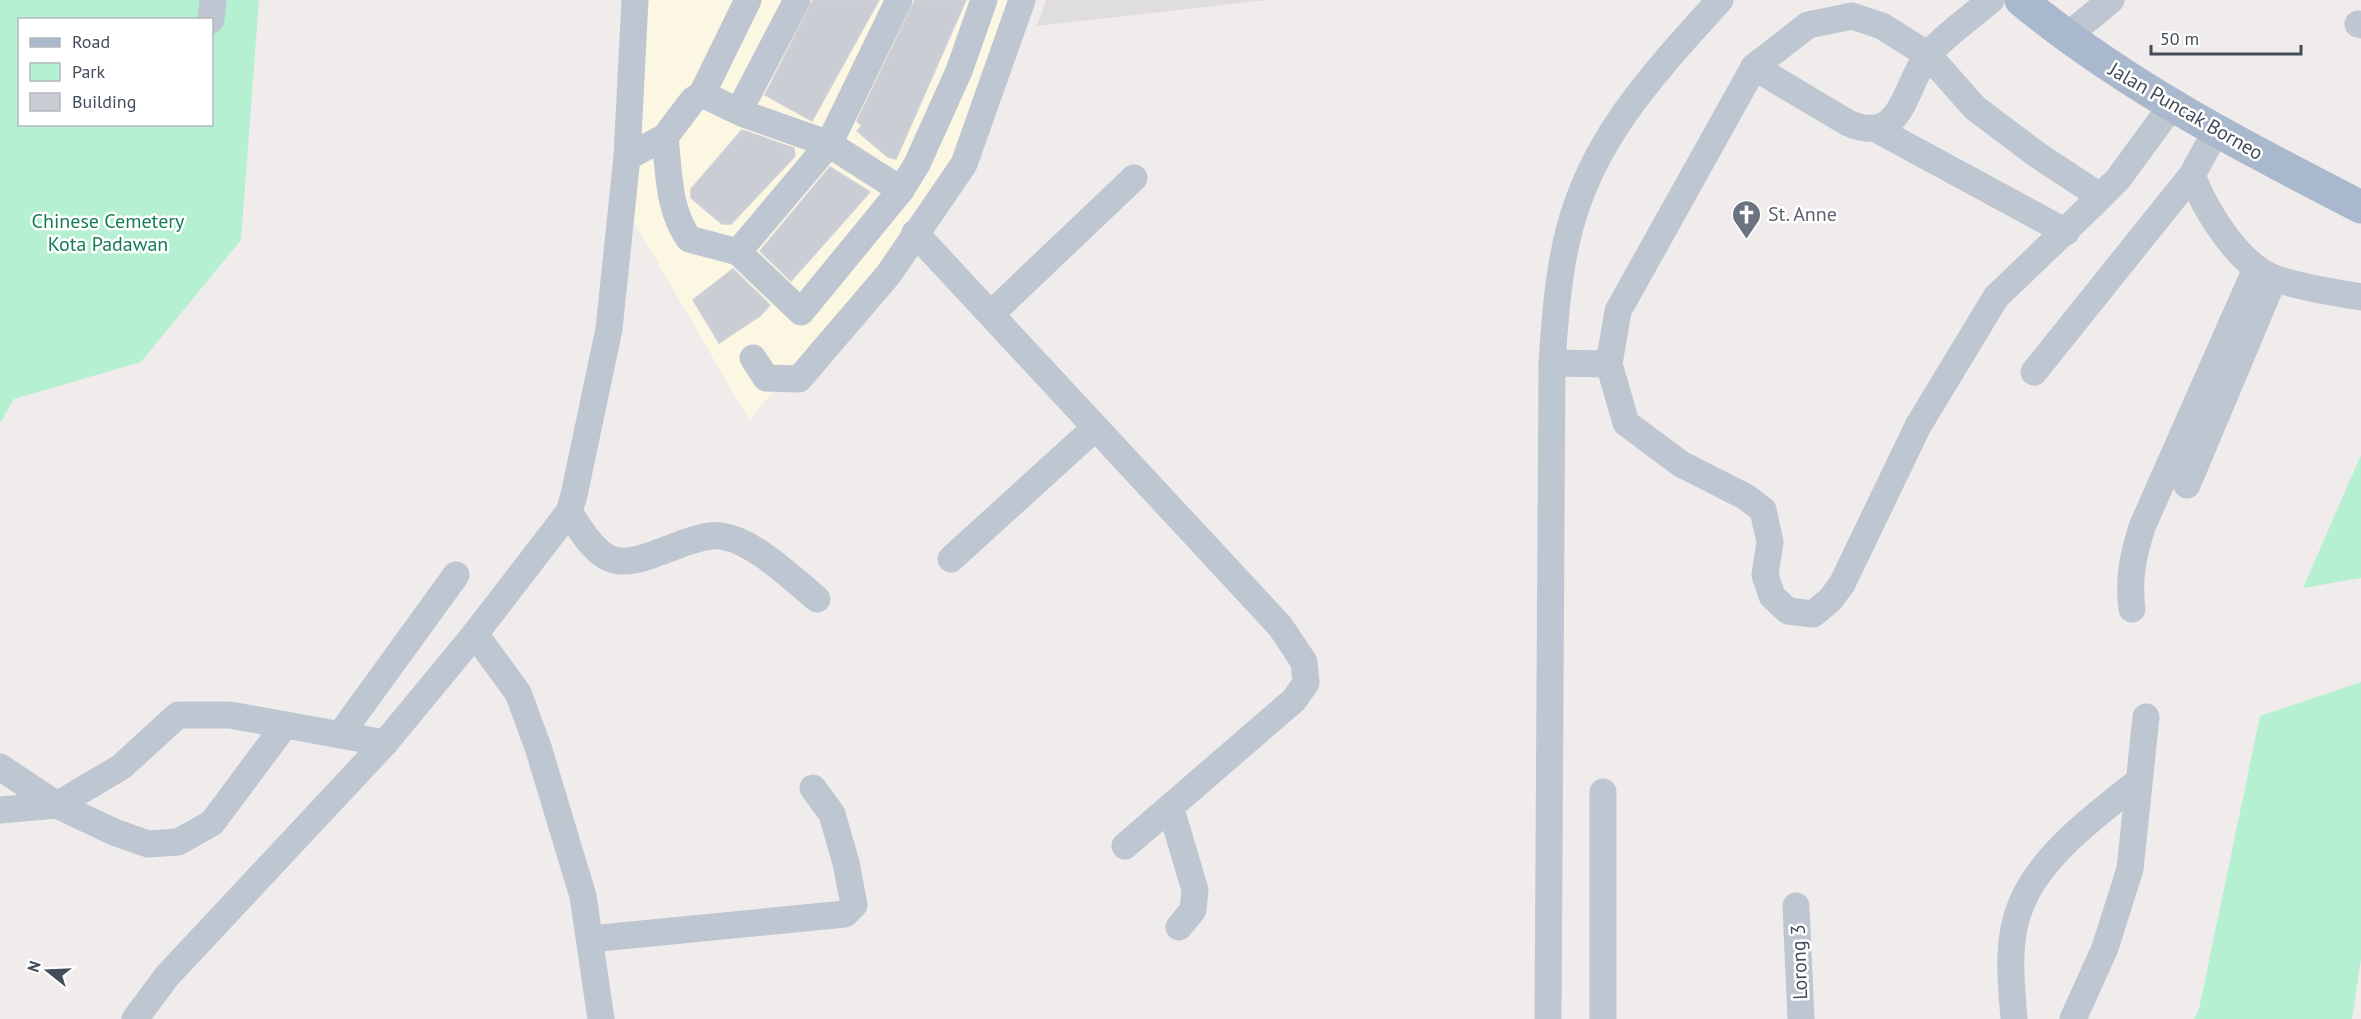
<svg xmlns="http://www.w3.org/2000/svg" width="2361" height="1019" font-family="'PT Sans',sans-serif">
<rect width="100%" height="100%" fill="#efeceb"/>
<polygon fill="#fcf7e2" points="626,0 1032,0 969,166 749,420 615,189"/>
<polygon fill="#e0dddd" points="1046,0 1267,0 1037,26"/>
<g fill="#b6f0d2" fill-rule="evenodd">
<path d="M0,0H259L241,240L141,362L14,399L0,423ZM20,20H212V124H20Z"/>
<polygon points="2361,455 2361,578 2303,588"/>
<polygon points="2361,682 2361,959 2352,1019 2194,1019 2199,1009 2260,716"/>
</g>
<g fill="#cacdd4" stroke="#cfd1d8" stroke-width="1.5">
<polygon points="879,0 812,121 765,95 813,0"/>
<polygon points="915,0 966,0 896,159 888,157 857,131 862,126 857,121"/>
<polygon points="742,130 794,148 795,156 731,224 722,224 691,198 691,189"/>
<polygon points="830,167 870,192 791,281 760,251"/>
<polygon points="733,269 770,305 760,316 719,343 693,300"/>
</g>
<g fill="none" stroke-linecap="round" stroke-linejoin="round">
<g stroke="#bec6d2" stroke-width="27">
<polygon points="1852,16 1882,26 1928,55 1975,108 2036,154 2092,191 2092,205 1996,297 1918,426 1842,584 1830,600 1813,614 1788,611 1772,596 1765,575 1770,542 1763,510 1746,497 1681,464 1626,423 1609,364 1618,311 1754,67 1808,25"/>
<polyline points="211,20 213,0"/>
<polyline points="2358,24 2361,25"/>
<polyline points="2066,37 2111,0"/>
<path d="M1754,67L1848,123C1903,147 1903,87 1928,55C1942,37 1973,16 1991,0"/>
<polyline points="702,94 748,0"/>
<polyline points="739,111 797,0"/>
<polyline points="1876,129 2066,232"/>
<path d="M2216,131L2192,175C2205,210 2238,264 2274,278C2301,288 2333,292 2361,297"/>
<path d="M665,137C669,173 668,209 689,239L738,252L801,312L901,190L917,164L959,71L984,0"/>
<polyline points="627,157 665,137 693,100 702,94 744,114 829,144 901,190"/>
<polyline points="2092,205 2118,179 2173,104"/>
<polyline points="915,233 1280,626 1304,662 1306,683 1294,700 1125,846"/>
<polyline points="738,252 829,144 899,0"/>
<polyline points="991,314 1134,178"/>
<polyline points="753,358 766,378 799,379 888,275 964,164 1022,0"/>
<polyline points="1552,363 1609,364"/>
<polyline points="2034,372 2192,175"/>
<polyline points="2187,485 2274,278"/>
<path d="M569,512C607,573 617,569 681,544C693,540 708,534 721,536C753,540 793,579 817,599"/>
<polyline points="951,559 1095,428"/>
<path d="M2132,609C2128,579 2133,556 2142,527L2256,269"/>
<polyline points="340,735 456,575"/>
<polyline points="0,767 57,805 114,832 148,844 178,842 212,823 285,725"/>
<polyline points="1171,809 1195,890 1193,910 1179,927"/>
<polyline points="0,810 57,805 121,767 178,715 230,715 385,743"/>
<polyline points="1796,906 1801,1019"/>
<polyline points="590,939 845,914 854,905 846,863 832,814 813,788"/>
<polyline points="135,1019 167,976 385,743 475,634"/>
<polyline points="601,1019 583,896 538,747 518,693 475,634 569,512 574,495 609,329 627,157 635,0"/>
<path d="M1548,1019L1552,363C1555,319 1558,274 1569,231C1593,136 1656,71 1720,0"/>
<polyline points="1603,1019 1603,792"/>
<path d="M2014,1019C2011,982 2006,940 2021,905C2040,856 2098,813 2138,782"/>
<polyline points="2073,1019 2105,948 2130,869 2146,717"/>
</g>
<path stroke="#a9b8cd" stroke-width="33" d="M2021,0C2124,85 2242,146 2361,207"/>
</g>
<defs>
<symbol id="church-pin" viewBox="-11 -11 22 30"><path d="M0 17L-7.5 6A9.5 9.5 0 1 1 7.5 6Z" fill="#6b7280" stroke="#fff"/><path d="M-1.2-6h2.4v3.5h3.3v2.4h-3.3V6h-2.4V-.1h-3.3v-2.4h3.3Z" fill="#fff"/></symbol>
</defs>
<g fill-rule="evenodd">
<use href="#church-pin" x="1730" y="198" width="33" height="45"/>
</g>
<g text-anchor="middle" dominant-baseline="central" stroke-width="5" stroke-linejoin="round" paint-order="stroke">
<g font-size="20" fill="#434d5a" stroke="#fff">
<text transform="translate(2186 111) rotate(30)">Jalan Puncak Borneo</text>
<text transform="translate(1799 962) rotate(-92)">Lorong 3</text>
</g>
<g font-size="20" fill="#5b616d" stroke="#fff" text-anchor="start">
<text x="1768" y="214">St. Anne</text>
</g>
<g font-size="20" fill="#127d52" stroke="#fff">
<text x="108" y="221">Chinese Cemetery<tspan x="108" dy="23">Kota Padawan</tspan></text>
</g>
</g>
<rect x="18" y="18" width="195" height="108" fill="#ffffff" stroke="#b4b8bd" stroke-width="1.5"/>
<rect x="30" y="38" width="30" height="9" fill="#a9b8cd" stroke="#b4b8bd" stroke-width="1.5"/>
<text x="72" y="48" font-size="18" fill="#434d5a">Road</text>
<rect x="30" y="63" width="30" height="18" fill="#b6f0d2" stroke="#b4b8bd" stroke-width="1.5"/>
<text x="72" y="78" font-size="18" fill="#434d5a">Park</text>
<rect x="30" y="93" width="30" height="18" fill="#cacdd4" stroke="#b4b8bd" stroke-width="1.5"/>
<text x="72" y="108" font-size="18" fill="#434d5a">Building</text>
<g transform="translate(48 971) rotate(288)" stroke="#ffffff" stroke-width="4.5" paint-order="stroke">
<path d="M0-4.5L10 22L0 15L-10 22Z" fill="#434d5a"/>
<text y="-9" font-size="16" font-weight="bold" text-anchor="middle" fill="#434d5a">N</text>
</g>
<path d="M2151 45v9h150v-9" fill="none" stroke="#434d5a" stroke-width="3"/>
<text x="2160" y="45" font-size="18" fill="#434d5a" stroke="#ffffff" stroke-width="4.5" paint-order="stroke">50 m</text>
</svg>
